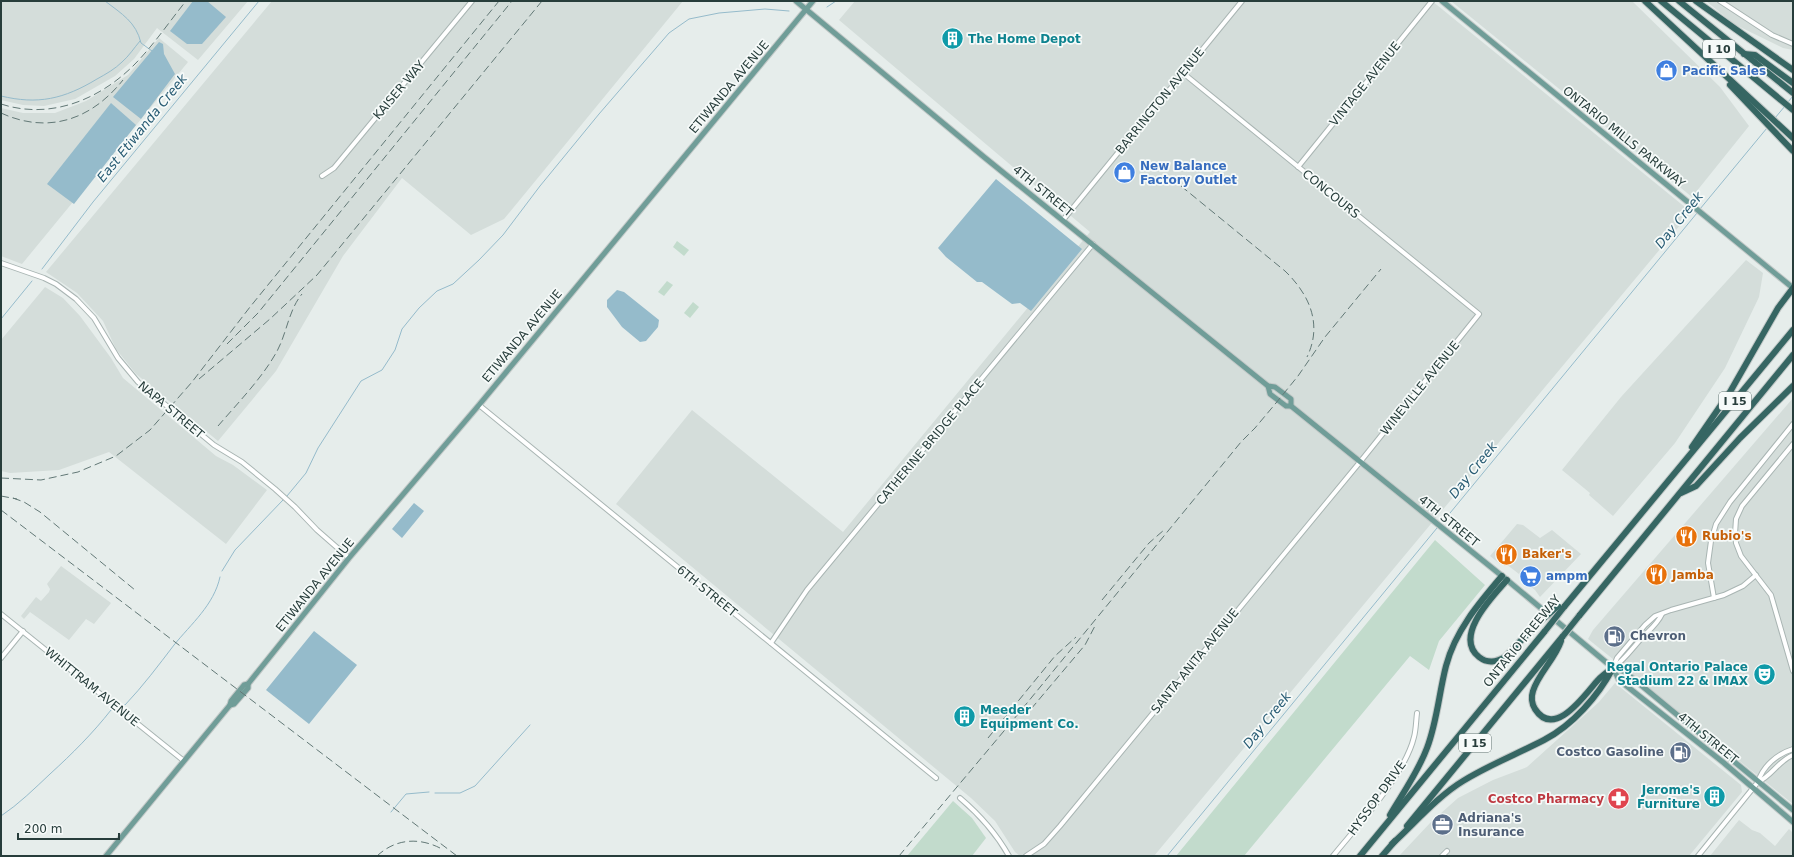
<svg xmlns="http://www.w3.org/2000/svg" width="1794" height="857" font-family="'DejaVu Sans',sans-serif">
<rect width="100%" height="100%" fill="#e6edeb"/>
<g fill="#d4ddda">
<polygon points="1,1 248,1 198,60 157,28 134,59 115,76 75,99 44,106 23,105 1,100"/>
<polygon points="272,1 683,1 504,219 471,235 402,178 343,256 276,371 218,441 136,374 116,349 103,321 77,293 46,272"/>
<polygon points="855,1 1432,1 1691,212 1154,856 1020,856 1015,852 995,821 971,798 616,504 692,410 843,532 1090,232 839,20"/>
<polygon points="1451,1 1632,1 1720,87 1749,126 1692,197"/>
<polygon points="1706,1 1793,1 1793,50 1783,48 1734,24"/>
<polygon points="159,38 188,62 22,264 1,256 1,108 23,113 55,113 86,101 128,75"/>
<polygon points="1746,260 1763,273 1759,297 1725,368 1675,443 1613,516 1589,495 1590,493 1562,470 1621,397"/>
<polygon points="45,287 63,298 80,316 111,358 123,378 216,456 233,465 267,490 226,544 109,452 59,470 10,473 1,471 1,340"/>
<polygon points="1793,398 1793,804 1588,639 1593,630"/>
<polygon points="1517,524 1523,525 1540,538 1552,530 1581,554 1540,597 1535,590 1521,579 1519,574 1506,564 1500,564 1490,556"/>
<polygon points="61,566 111,603 94,624 86,619 69,640 30,612 24,619 21,616 36,597 41,601 49,592 50,589 47,584"/>
<polygon points="1615,683 1741,785 1742,792 1689,856 1399,856 1431,822 1458,798 1493,780 1527,767 1599,702"/>
<polygon points="1739,820 1752,830 1760,833 1775,846 1789,829 1793,833 1793,856 1710,856"/>
</g>
<g fill="#c2dbcc">
<polygon points="677,241 689,250 684,256 673,247"/>
<polygon points="667,281 673,285 664,296 658,292"/>
<polygon points="693,302 699,307 690,318 684,313"/>
<polygon points="1435,540 1485,585 1439,641 1429,670 1410,656 1244,856 1176,856"/>
<polygon points="953,801 972,818 986,838 972,856 907,856"/>
</g>
<g fill="#95bbcb">
<polygon points="193,1 207,1 226,17 202,44 187,44 170,31"/>
<polygon points="159,42 163,44 164,54 175,74 141,119 113,97"/>
<polygon points="111,103 136,125 74,204 47,184"/>
<polygon points="996,179 1082,249 1031,311 1020,303 1012,304 982,282 977,282 946,257 938,248"/>
<polygon points="617,290 624,292 659,320 658,327 646,341 640,342 622,327 607,307 607,300"/>
<polygon points="414,503 424,511 402,538 392,529"/>
<polygon points="314,631 357,665 309,724 266,690"/>
</g>
<g fill="none" stroke-linecap="round" stroke-linejoin="round">
<g stroke="#95bbcb" stroke-width="1">
<path d="M105,1C122,14 136,22 141,43L152,51"/>
<polyline points="827,7 836,1"/>
<path d="M1,96C38,105 64,99 97,79C106,74 115,69 122,62C129,56 134,48 140,41"/>
<polyline points="1788,102 1793,96"/>
<polyline points="1775,118 1785,106"/>
<polyline points="1700,209 1767,128"/>
<polyline points="42,269 93,202 259,1"/>
<polyline points="1,319 32,281"/>
<polyline points="287,496 306,473 318,448 361,381 382,370 395,350 402,329 419,308 437,291 453,284 479,260 503,235 540,186 599,114 669,33 689,19 719,13 765,9 789,11"/>
<polyline points="1441,524 1697,213"/>
<polyline points="222,571 235,550 283,500"/>
<path d="M121,706L125,705C143,686 158,666 174,645C191,624 214,605 220,577"/>
<polyline points="435,793 460,793 475,786 530,725"/>
<polyline points="391,812 406,794 429,792"/>
<path d="M1,816C19,804 34,789 50,774C72,754 93,733 111,710L115,709"/>
<polyline points="1167,856 1437,528"/>
</g>
<defs>
<g id="minor">
<polyline points="1720,1 1772,35 1793,44"/>
<polyline points="1298,167 1432,1"/>
<polyline points="322,176 334,168 472,1"/>
<polyline points="1063,220 1242,1"/>
<polyline points="1,263 44,278 56,284 76,299 94,318 118,358 138,382 214,445 242,462 275,489 295,507 317,530 349,558"/>
<polyline points="479,405 936,778"/>
<polyline points="1793,444 1742,506 1736,519 1735,534 1736,543 1741,556 1771,595 1793,671"/>
<polyline points="1714,598 1708,563 1711,541 1716,524 1730,502 1793,424"/>
<polyline points="1,614 184,761"/>
<polyline points="771,643 807,590 1093,244"/>
<polyline points="1,658 23,631"/>
<polyline points="1613,668 1617,658 1645,625 1655,616 1671,610 1724,595 1743,586 1756,575"/>
<path d="M1613,668C1624,660 1631,650 1640,640C1647,632 1657,625 1662,614"/>
<path d="M1758,782C1772,776 1778,761 1793,755"/>
<path d="M960,798C980,815 996,833 1009,856"/>
<polyline points="1026,856 1044,844 1060,826 1360,462 1479,314 1183,73"/>
<path d="M1333,856C1358,825 1405,775 1414,737C1416,730 1416,721 1417,713"/>
<polyline points="1442,856 1447,851"/>
<path d="M1698,856L1758,782C1763,766 1777,754 1793,749"/>
</g>
<g id="major">
<polyline points="796,1 984,157 1268,386 1275,387 1291,399 1291,406"/>
<polyline points="1442,1 1793,288"/>
<polyline points="1268,386 1270,394 1286,406 1291,406 1507,580 1613,668 1619,680 1724,763 1793,822"/>
<polyline points="1613,668 1625,672 1793,810"/>
<polyline points="230,705 234,704 248,688 248,684 256,674 349,558 479,405 813,1"/>
<polyline points="106,856 230,705 231,701 244,685 248,684"/>
</g>
<g id="highway">
<polyline points="1645,1 1793,138"/>
<polyline points="1661,1 1793,110"/>
<polyline points="1679,1 1793,93"/>
<polyline points="1696,1 1793,70"/>
<polyline points="1744,54 1755,55 1793,83"/>
<polyline points="1730,85 1793,151"/>
<polyline points="1692,447 1730,392 1778,308 1793,288"/>
<polyline points="1681,493 1696,486 1740,438 1793,386"/>
<path d="M1507,580C1493,596 1453,636 1479,657C1488,664 1496,662 1505,657L1536,625"/>
<polyline points="1564,607 1793,330"/>
<polyline points="1579,616 1793,355"/>
<path d="M1561,641C1555,659 1538,674 1533,691C1531,697 1532,704 1535,709C1555,740 1586,693 1598,680C1602,676 1606,673 1610,670"/>
<path d="M1390,815C1403,793 1418,772 1427,748C1437,722 1439,693 1446,666C1455,631 1479,603 1502,576"/>
<polyline points="1407,826 1563,636"/>
<path d="M1392,844C1414,824 1438,796 1463,781C1489,765 1517,754 1544,740C1573,725 1598,696 1613,668"/>
<polyline points="1360,856 1545,631"/>
<polyline points="1382,856 1395,841"/>
</g>
</defs>
<use href="#minor" stroke="#a9b5b3" stroke-width="6"/>
<use href="#major" stroke="#c3c9c8" stroke-width="7"/>
<use href="#highway" stroke="#c3c9c8" stroke-width="8"/>
<use href="#minor" stroke="#fff" stroke-width="4"/>
<use href="#major" stroke="#709d98" stroke-width="5"/>
<use href="#highway" stroke="#366663" stroke-width="6"/>
<g stroke="#627876" stroke-width="1" stroke-dasharray="8 4" stroke-linecap="butt">
<path d="M1,104C50,120 99,100 134,65C153,46 169,22 186,1"/>
<path d="M1,113C49,135 92,119 123,80"/>
<path d="M1181,186L1285,271C1309,294 1323,324 1307,357"/>
<polyline points="227,344 258,313 512,1"/>
<polyline points="199,379 270,319 317,275 542,1"/>
<path d="M218,426C237,404 262,378 276,353C287,334 288,311 302,294"/>
<polyline points="1,478 41,480 78,472 116,456 150,430 192,382 250,307 499,1"/>
<polyline points="1,496 17,499"/>
<polyline points="13,498 24,502 40,512 135,590"/>
<polyline points="1,510 457,856"/>
<polyline points="1102,600 1149,543 1164,530"/>
<polyline points="1031,709 1085,645 1096,624"/>
<polyline points="988,738 1055,656 1076,637"/>
<path d="M377,856C395,839 418,837 440,848"/>
<polyline points="899,856 1009,725 1241,442 1255,428 1276,403 1298,376 1325,337 1381,269"/>
</g>
<defs>
<g id="highway-bridge">
<polyline points="1536,625 1558,606"/>
<polyline points="1545,631 1564,607"/>
<polyline points="1563,636 1579,616"/>
</g>
</defs>
<use href="#highway-bridge" stroke="#c3c9c8" stroke-width="8" stroke-linecap="butt"/>
<use href="#highway-bridge" stroke="#366663" stroke-width="6"/>
</g>
<defs>
<symbol id="building-disc" viewBox="-11 -11 22 22"><circle r="9.5" fill="#0f9aa8" stroke="#f6faf9"/><path d="M-4-6H4V6H1V3H-1V6H-4ZM-2.5-4.3h1.7v1.8h-1.7ZM.8-4.3h1.7v1.8H.8ZM-2.5-1h1.7V.8h-1.7ZM.8-1h1.7V.8H.8Z" fill="#fff"/></symbol>
<symbol id="shop-disc" viewBox="-11 -11 22 22"><circle r="9.5" fill="#3f7fe0" stroke="#f6faf9"/><path d="M-5-2.5h2.3a2.7 3.5 0 0 1 5.4 0H5L5.5 6h-11ZM-1.5-2.5h3a1.5 2.3 0 0 0-3 0Z" fill="#fff"/></symbol>
<symbol id="restaurant-disc" viewBox="-11 -11 22 22"><circle r="9.5" fill="#e8710a" stroke="#f6faf9"/><path d="M-5-6h1v4h1v-4h1v4h1v-4h1v5L-1.5 .5V6h-2V.5L-5-1ZM5-6V6H3V1.5H1.5Q1.5-4 5-6Z" fill="#fff"/></symbol>
<symbol id="supermarket-disc" viewBox="-11 -11 22 22"><circle r="9.5" fill="#3f7fe0" stroke="#f6faf9"/><path d="M-6-5.5h2.5l.6 2H6L4.5 2H-2.5L-4.4-4H-6ZM-1.5 3.2a1.3 1.3 0 1 0 .1 0ZM3 3.2a1.3 1.3 0 1 0 .1 0Z" fill="#fff"/></symbol>
<symbol id="fuel-disc" viewBox="-11 -11 22 22"><circle r="9.5" fill="#5c6f8a" stroke="#f6faf9"/><path d="M-5.5-6h7V0h2V4h1.3V-2.5L3-4.5l.8-.8L6-3V5H2.5V1h-1V6h-7ZM-4.2-4.7v3.2H.2V-4.7Z" fill="#fff"/></symbol>
<symbol id="theatre-disc" viewBox="-11 -11 22 22"><circle r="9.5" fill="#0f9aa8" stroke="#f6faf9"/><path d="M-5-5.5Q0-4 5-5.5V0Q5 5 0 6Q-5 5-5 0ZM-3.3-2.5H-1v1.5H-3.3ZM1-2.5H3.3v1.5H1ZM-2.8 1Q0 5.5 2.8 1Z" fill="#fff"/></symbol>
<symbol id="pharmacy-disc" viewBox="-11 -11 22 22"><circle r="9.5" fill="#e0444e" stroke="#f6faf9"/><path d="M-2-6h4v4h4v4h-4v4h-4v-4h-4v-4h4Z" fill="#fff"/></symbol>
<symbol id="office-disc" viewBox="-11 -11 22 22"><circle r="9.5" fill="#5c6f8a" stroke="#f6faf9"/><path d="M-6-3h4V-5.5h4V-3h4V5H-6ZM-1-4.5V-3h2v-1.5ZM-6 0V1H6V0Z" fill="#fff"/></symbol>
</defs>
<g fill-rule="evenodd">
<use href="#building-disc" x="940" y="26" width="25" height="25"/>
<use href="#shop-disc" x="1654" y="58" width="25" height="25"/>
<use href="#shop-disc" x="1112" y="160" width="25" height="25"/>
<use href="#restaurant-disc" x="1674" y="524" width="25" height="25"/>
<use href="#restaurant-disc" x="1494" y="542" width="25" height="25"/>
<use href="#restaurant-disc" x="1644" y="562" width="25" height="25"/>
<use href="#supermarket-disc" x="1518" y="564" width="25" height="25"/>
<use href="#fuel-disc" x="1602" y="624" width="25" height="25"/>
<use href="#theatre-disc" x="1752" y="662" width="25" height="25"/>
<use href="#building-disc" x="952" y="704" width="25" height="25"/>
<use href="#fuel-disc" x="1668" y="740" width="25" height="25"/>
<use href="#building-disc" x="1702" y="784" width="25" height="25"/>
<use href="#pharmacy-disc" x="1606" y="786" width="25" height="25"/>
<use href="#office-disc" x="1430" y="812" width="25" height="25"/>
</g>
<g text-anchor="middle" dominant-baseline="central" stroke-width="3.5" stroke-linejoin="round" paint-order="stroke">
<g fill="#f6faf9" stroke="#657674" stroke-width="1">
<rect x="1703" y="40" width="32" height="18" rx="3"/>
<rect x="1719" y="392" width="32" height="18" rx="3"/>
<rect x="1459" y="734" width="32" height="18" rx="3"/>
</g>
<g font-size="11" font-weight="bold" fill="#273d3b">
<text x="1719" y="49">I 10</text>
<text x="1735" y="401">I 15</text>
<text x="1475" y="743">I 15</text>
</g>
<g font-size="12" font-weight="bold" fill="#0d838f" stroke="#f6faf9" text-anchor="start">
<text x="968" y="39">The Home Depot</text>
<text x="1748" y="667" text-anchor="end">Regal Ontario Palace<tspan x="1748" dy="14">Stadium 22 &amp; IMAX</tspan></text>
<text x="980" y="710">Meeder<tspan x="980" dy="14">Equipment Co.</tspan></text>
<text x="1700" y="790" text-anchor="end">Jerome's<tspan x="1700" dy="14">Furniture</tspan></text>
</g>
<g font-size="12" font-weight="bold" fill="#366cbe" stroke="#f6faf9" text-anchor="start">
<text x="1682" y="71">Pacific Sales</text>
<text x="1140" y="166">New Balance<tspan x="1140" dy="14">Factory Outlet</tspan></text>
<text x="1546" y="576">ampm</text>
</g>
<g font-size="12" fill="#273d3b" stroke="#f6faf9">
<text transform="translate(1365 84) rotate(-51)">VINTAGE AVENUE</text>
<text transform="translate(729 87) rotate(-50)">ETIWANDA AVENUE</text>
<text transform="translate(399 90) rotate(-50)">KAISER WAY</text>
<text transform="translate(1160 101) rotate(-51)">BARRINGTON AVENUE</text>
<text transform="translate(1624 137) rotate(39)">ONTARIO MILLS PARKWAY</text>
<text transform="translate(1043 191) rotate(39)">4TH STREET</text>
<text transform="translate(1331 194) rotate(39)">CONCOURS</text>
<text transform="translate(522 336) rotate(-50)">ETIWANDA AVENUE</text>
<text transform="translate(1420 388) rotate(-51)">WINEVILLE AVENUE</text>
<text transform="translate(171 410) rotate(40)">NAPA STREET</text>
<text transform="translate(930 442) rotate(-50)">CATHERINE BRIDGE PLACE</text>
<text transform="translate(1449 521) rotate(39)">4TH STREET</text>
<text transform="translate(315 585) rotate(-51)">ETIWANDA AVENUE</text>
<text transform="translate(707 591) rotate(39)">6TH STREET</text>
<text transform="translate(1522 641) rotate(-51)">ONTARIO FREEWAY</text>
<text transform="translate(1195 661) rotate(-51)">SANTA ANITA AVENUE</text>
<text transform="translate(92 687) rotate(39)">WHITTRAM AVENUE</text>
<text transform="translate(1708 738) rotate(39)">4TH STREET</text>
<text transform="translate(1377 798) rotate(-54)">HYSSOP DRIVE</text>
</g>
<g font-size="12" font-weight="bold" fill="#c56008" stroke="#f6faf9" text-anchor="start">
<text x="1702" y="536">Rubio's</text>
<text x="1522" y="554">Baker's</text>
<text x="1672" y="575">Jamba</text>
</g>
<g font-size="12" font-weight="bold" fill="#4e5e75" stroke="#f6faf9" text-anchor="start">
<text x="1630" y="636">Chevron</text>
<text x="1664" y="752" text-anchor="end">Costco Gasoline</text>
<text x="1458" y="818">Adriana's<tspan x="1458" dy="14">Insurance</tspan></text>
</g>
<g font-size="12" font-weight="bold" fill="#be3a42" stroke="#f6faf9" text-anchor="end">
<text x="1604" y="799">Costco Pharmacy</text>
</g>
<g font-size="13" font-style="italic" fill="#275b73" stroke="#f6faf9">
<text transform="translate(142 128) rotate(-51)">East Etiwanda Creek</text>
<text transform="translate(1679 220) rotate(-51)">Day Creek</text>
<text transform="translate(1473 470) rotate(-51)">Day Creek</text>
<text transform="translate(1267 720) rotate(-51)">Day Creek</text>
</g>
</g>
<rect width="1794" height="857" fill="none" stroke="#273d3b" stroke-width="4"/>
<path d="M18 833v6h101v-6" fill="none" stroke="#273d3b" stroke-width="2"/>
<text x="24" y="833" font-size="12" fill="#273d3b" stroke="#f6faf9" stroke-width="3" paint-order="stroke">200 m</text>
</svg>
